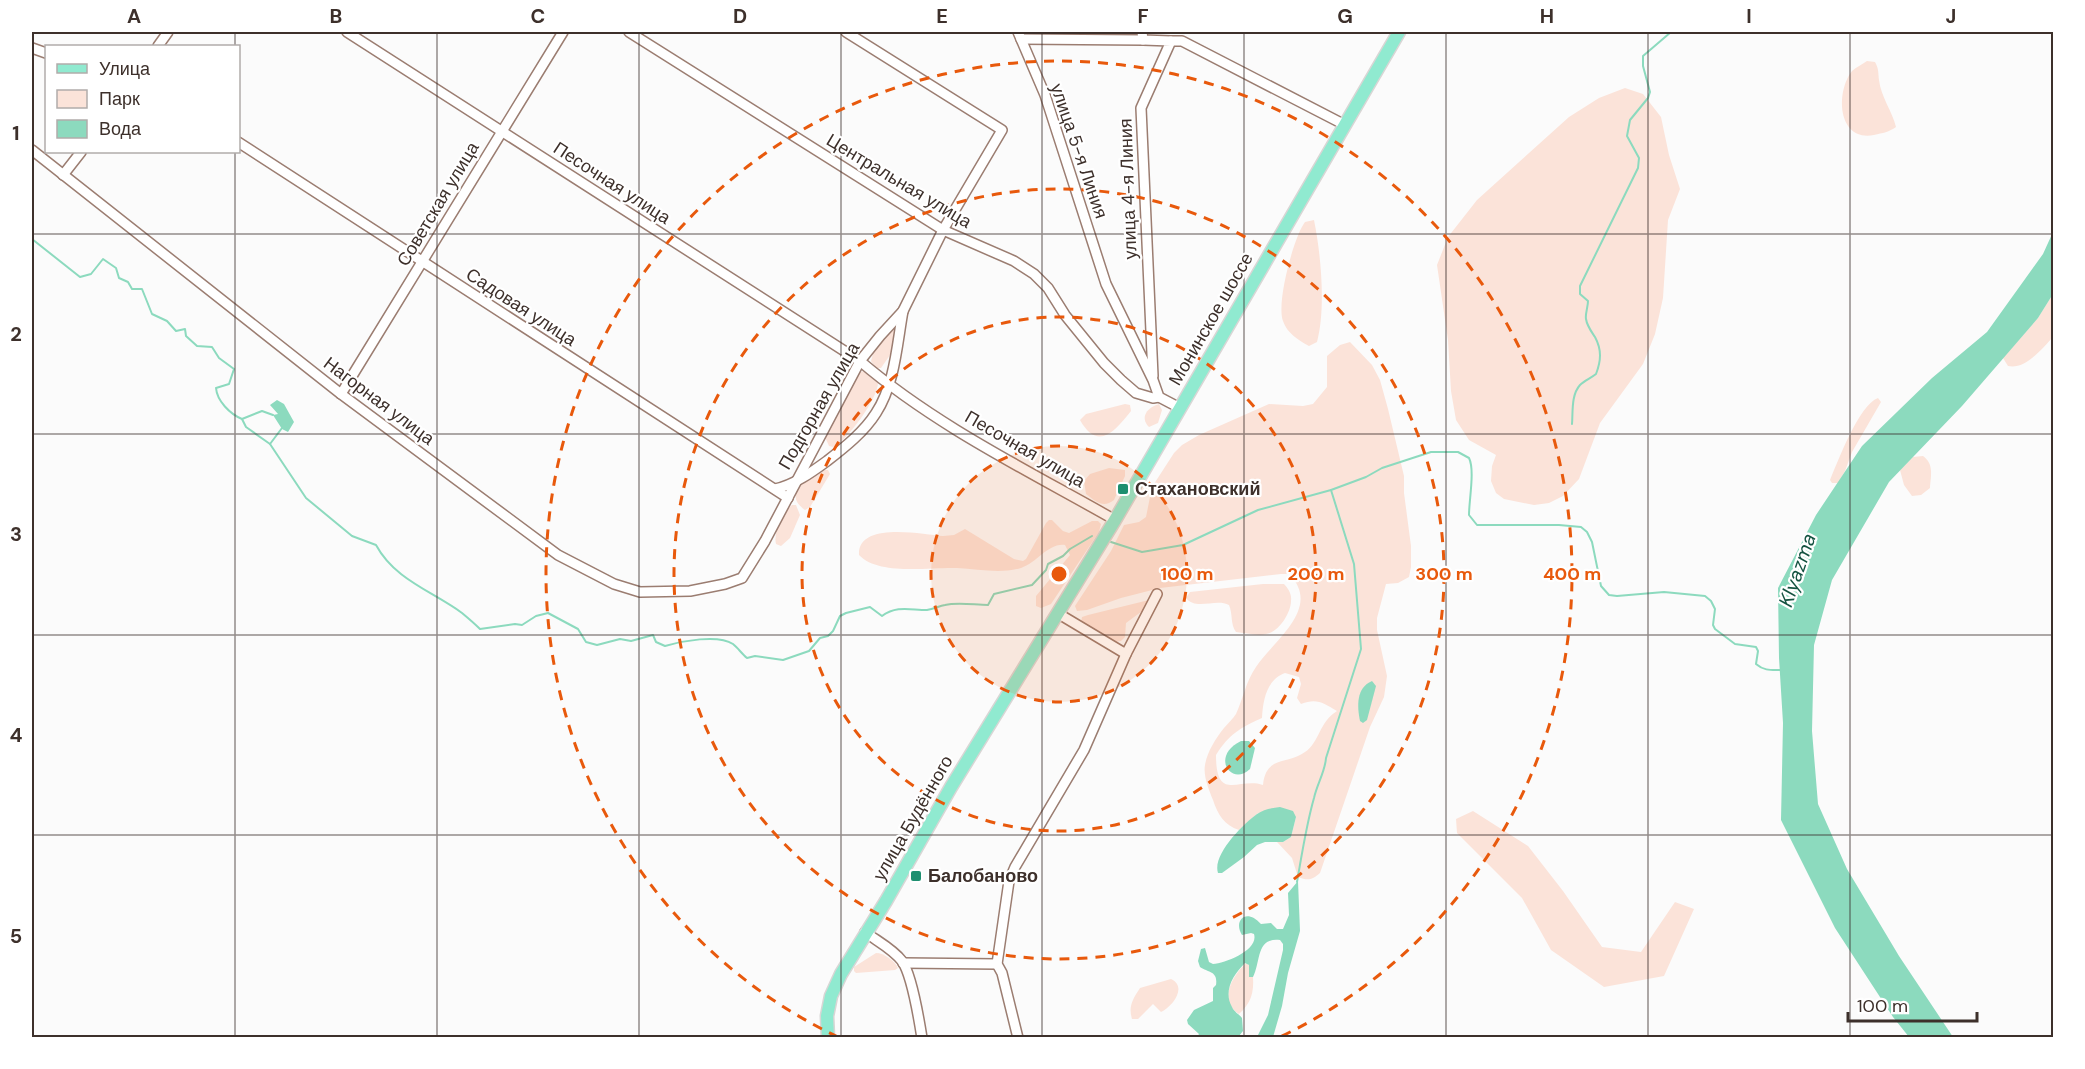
<svg xmlns="http://www.w3.org/2000/svg" width="2085" height="1069" font-family="'DM Sans',sans-serif">
<rect width="100%" height="100%" fill="#fbfbfb"/>
<g fill="#fbe3d9" fill-rule="evenodd">
<path d="M1867,61L1875,62C1879,69 1878,72 1879,80C1881,97 1892,111 1896,127C1889,132 1883,133 1874,135C1838,142 1835,93 1852,71C1856,67 1863,64 1867,61Z"/>
<polygon points="1625,88 1643,94 1661,117 1669,155 1680,189 1668,220 1663,298 1655,334 1643,364 1600,423 1579,479 1563,496 1549,503 1534,505 1504,499 1496,493 1491,481 1492,466 1496,455 1469,440 1456,420 1451,391 1448,340 1437,265 1448,237 1477,200 1569,117 1599,98"/>
<path d="M1314,220C1321,254 1326,309 1317,342L1309,346C1298,340 1287,333 1283,321C1276,303 1294,236 1305,222Z"/>
<path d="M2053,294V337C2043,348 2025,370 2008,366L2003,358L2038,318Z"/>
<path d="M899,323L890,355L881,368H876L871,361C874,345 887,333 899,323Z"/>
<path d="M1350,342L1372,365L1380,380L1388,409L1404,476V493L1411,546V567L1409,577L1398,583L1386,584L1377,618V630L1387,676L1384,697L1370,727L1320,873C1312,880 1308,881 1298,877L1292,858L1277,842H1283L1291,837L1296,817L1258,813L1239,830C1224,825 1218,815 1213,800C1209,790 1203,776 1205,765C1207,752 1216,738 1224,728C1228,723 1233,719 1236,714C1243,699 1246,681 1256,667C1273,641 1323,608 1289,574H1281L1160,588L1121,598L1087,610L1077,611L1075,606L1111,551L1124,525L1139,522L1146,517L1152,487L1174,453L1182,445L1199,435L1269,404L1303,406L1313,404L1327,387V356L1340,345ZM1285,673L1299,677L1301,684L1297,698L1301,704C1317,698 1323,703 1337,711C1319,722 1319,743 1305,752C1287,765 1266,755 1263,785C1239,777 1216,803 1216,755C1229,734 1240,728 1262,718C1263,701 1266,680 1285,673Z"/>
<path d="M864,371L878,383C878,398 847,441 833,447L829,446L825,437L857,373Z"/>
<path d="M1878,398L1881,402L1852,452L1845,471L1838,483H1832L1830,480C1838,461 1859,405 1878,398Z"/>
<path d="M1125,404L1130,405L1131,411C1115,431 1098,452 1080,420L1086,414Z"/>
<path d="M1159,404L1162,410L1158,423L1149,427C1139,417 1148,407 1159,404Z"/>
<path d="M1923,456C1934,464 1931,475 1930,488L1921,495L1912,496L1904,485L1900,470L1913,457Z"/>
<path d="M1109,468L1125,470V476L1114,500C1103,509 1095,501 1086,494L1084,481L1090,474Z"/>
<path d="M824,470H828L830,474L810,507L805,510C781,493 809,478 824,470Z"/>
<path d="M792,505H796L800,515L790,538L781,546L776,544C773,532 783,513 792,505Z"/>
<path d="M1049,520H1052L1063,531L1069,533L1092,521H1098L1101,524L1099,532L1051,604L1041,608L1036,606V596L1070,555L1065,545C1048,543 1037,563 1021,568C1000,574 978,569 957,568C929,567 879,576 859,555C857,521 922,534 943,536L954,535L965,529L1014,559L1023,561L1026,559L1046,523Z"/>
<path d="M1263,584H1284C1288,588 1292,594 1291,601C1291,613 1278,633 1266,634C1257,636 1245,633 1236,632C1230,624 1233,614 1229,605C1216,598 1196,611 1186,598L1190,592Z"/>
<polygon points="1149,600 1149,606 1126,623 1125,637 1121,641 1115,642 1081,622 1082,617 1088,615"/>
<polygon points="1473,811 1528,846 1563,891 1602,947 1641,952 1675,902 1694,909 1664,976 1604,987 1551,950 1522,898 1457,833 1456,819"/>
<path d="M876,953C884,953 895,961 898,968L895,970L856,973L854,971V967Z"/>
<path d="M1246,963L1249,965V977H1253C1254,993 1251,1003 1239,1014C1218,1001 1232,976 1246,963Z"/>
<path d="M1171,979C1188,987 1172,1007 1161,1012L1153,1004L1138,1019H1132C1128,1006 1133,999 1140,988Z"/>
</g>
<g fill="#8cdabe">
<polygon points="2053,232 2053,294 2038,318 1962,406 1889,482 1832,580 1814,645 1812,731 1818,804 1847,869 1899,956 1953,1037 1909,1037 1893,1017 1835,928 1781,820 1783,723 1779,658 1778,588 1816,515 1862,446 1932,378 1987,332 2043,254"/>
<polygon points="277,400 284,404 294,422 288,432 282,429 273,415 278,414 270,405"/>
<path d="M1372,681L1376,686L1367,720L1363,723L1360,721C1357,706 1356,688 1372,681Z"/>
<path d="M1241,741H1249L1255,748L1250,769C1231,787 1210,756 1241,741Z"/>
<path d="M1280,807L1293,811L1296,817L1291,837L1283,842H1265L1257,845L1244,857L1222,873H1218C1212,855 1243,824 1257,814C1264,809 1272,808 1280,807Z"/>
<path d="M1298,881L1300,931L1288,973L1282,1006L1273,1037H1257L1268,1015L1283,950V944L1280,940C1256,937 1261,961 1253,977H1249V965L1245,963C1233,975 1223,991 1232,1007C1234,1012 1239,1014 1242,1018L1243,1031L1239,1036L1197,1037L1199,1034L1188,1024L1187,1020L1194,1010L1213,1001V988L1216,985C1218,971 1209,973 1200,967L1198,961L1201,949L1205,948L1209,962L1213,964C1226,963 1259,950 1254,934L1251,933L1242,935C1233,921 1246,907 1261,924L1271,923L1277,929H1283L1289,915L1288,893Z"/>
</g>
<g fill="none" stroke-linecap="round" stroke-linejoin="round">
<g stroke="#8cdabe" stroke-width="2">
<path d="M32,239L80,277L91,274L103,259L116,268L119,278L128,282L132,289H142L152,314L167,321L176,331L185,329L186,336L197,346L212,347L219,358L234,369L229,384L216,388C217,401 230,414 242,419L246,427L270,444L306,498L352,536L376,545C395,580 432,591 462,613C468,618 474,623 480,629L515,624L522,625L536,616L548,613L578,629L586,642L597,645L620,639L631,641L653,635L656,642L665,646C682,641 718,634 733,644C738,648 742,654 747,658L755,656L783,660L809,651L820,638L828,636L833,631L840,616L846,613L870,607L882,616C897,605 910,610 927,610C934,609 939,606 945,605C958,602 975,605 988,605L994,594L1032,585L1046,570L1048,564L1063,556L1070,549L1092,536"/>
<polyline points="242,419 262,411 273,415"/>
<path d="M1572,424C1573,412 1571,395 1580,385C1584,381 1591,378 1596,374C1601,361 1602,350 1595,337C1591,331 1587,326 1586,319C1585,314 1588,307 1588,301L1580,294V286L1638,168L1639,158L1627,136L1630,120L1648,98L1650,92L1643,66V56L1671,32"/>
<polyline points="270,444 282,428"/>
<path d="M1111,542L1142,552L1183,545L1258,510L1331,490L1366,477L1382,468L1431,452H1458L1469,458C1475,470 1469,500 1469,515L1477,525H1559L1581,527L1587,532L1592,542L1601,586L1609,595L1617,596L1664,592L1705,596L1711,601L1715,609L1713,625L1715,629L1735,644L1756,647L1758,651L1756,664C1764,671 1771,670 1781,670"/>
<path d="M1297,882C1302,854 1306,826 1314,798C1317,784 1325,772 1326,758L1361,649L1354,564L1331,490"/>
</g>
<defs>
<g id="minor">
<path d="M347,32L860,361C936,426 1029,471 1115,520"/>
<polyline points="629,32 943,230 1014,261 1034,274 1048,288 1065,315 1104,363 1121,380 1136,393 1153,398 1159,397"/>
<polyline points="1018,32 1045,95 1106,284 1153,380 1159,397 1180,408"/>
<polyline points="1142,32 1143,40 1171,41 1141,108 1153,376"/>
<polyline points="1021,39 1143,40"/>
<polyline points="1171,41 1182,41 1345,125"/>
<polyline points="158,46 168,32"/>
<polyline points="32,48 46,53"/>
<polyline points="238,142 788,498"/>
<polyline points="32,150 341,394 558,555 614,584 640,592 690,591 725,584 742,578 765,541 860,361 880,336 903,311 943,230 1002,130 846,32"/>
<polyline points="63,175 81,152"/>
<polyline points="341,394 563,32"/>
<path d="M775,489C794,485 812,472 827,461C845,447 864,432 876,413C895,384 897,344 903,311"/>
<polyline points="1059,614 1126,654"/>
<path d="M865,932C877,941 893,949 902,961C912,975 919,1019 922,1038"/>
<polyline points="903,963 997,964"/>
<polyline points="1018,1038 1002,973 997,964 1009,881 1015,867 1084,750 1126,654 1157,594"/>
</g>
<polyline id="major" points="828,1038 827,1016 831,996 841,974 886,901 951,787 1115,520 1399,32"/>
</defs>
<use href="#minor" stroke="#9b7d71" stroke-width="12"/>
<use href="#major" stroke="#d8d6d5" stroke-width="15"/>
<use href="#minor" stroke="#fff" stroke-width="9"/>
<use href="#major" stroke="#90ead0" stroke-width="12"/>
</g>
<path fill="none" stroke="#3d302b" stroke-width="1.5" stroke-opacity="0.55" d="M235,32V46M437,32V1038M639,32V1038M841,32V1038M1042,32V1038M1244,32V1038M1446,32V1038M1648,32V1038M1850,32V1038M235,152V1038M32,234H2054M32,434H2054M32,635H2054M32,835H2054"/>
<circle cx="1059" cy="574" r="128" fill="#e8590c" fill-opacity=".12"/>
<g fill="none" stroke="#e8590c" stroke-width="3" stroke-dasharray="10 8">
<circle cx="1059" cy="574" r="128"/>
<circle cx="1059" cy="574" r="257"/>
<circle cx="1059" cy="574" r="385"/>
<path d="M838 1037A513 513 0 1 1 1280 1037"/>
</g>
<g fill="#1e8f70" stroke="#fff" stroke-width="2">
<rect x="1117" y="483" width="12" height="12" rx="3"/>
<rect x="910" y="870" width="12" height="12" rx="3"/>
</g>
<g text-anchor="middle" dominant-baseline="central" stroke-width="4.5" stroke-linejoin="round" paint-order="stroke">
<g font-size="18" fill="#3d302b" stroke="#fff">
<text transform="translate(1079 151) rotate(71)">улица 5-я Линия</text>
<text transform="translate(899 181) rotate(31)">Центральная улица</text>
<text transform="translate(612 183) rotate(33)">Песочная улица</text>
<text transform="translate(1128 189) rotate(-92)">улица 4-я Линия</text>
<text transform="translate(438 204) rotate(-59)">Советская улица</text>
<text transform="translate(521 307) rotate(33)">Садовая улица</text>
<text transform="translate(1211 319) rotate(-60)">Монинское шоссе</text>
<text transform="translate(379 401) rotate(37)">Нагорная улица</text>
<text transform="translate(819 406) rotate(-60)">Подгорная улица</text>
<text transform="translate(1025 449) rotate(30)">Песочная улица</text>
<text transform="translate(913 818) rotate(-60)">улица Будённого</text>
</g>
<g font-size="18" font-weight="bold" fill="#3d302b" stroke="#fff" text-anchor="start">
<text x="1135" y="489">Стахановский</text>
<text x="928" y="876">Балобаново</text>
</g>
<g font-size="20" font-style="italic" fill="#145341" stroke="#fff">
<text transform="translate(1797 570) rotate(-71)">Klyazma</text>
</g>
</g>
<circle cx="1059" cy="574" r="9" fill="#e8590c" stroke="#fff" stroke-width="3"/>
<g font-size="18" text-anchor="middle" font-weight="bold" fill="#e8590c" stroke="#fff" stroke-width="4.5" stroke-linejoin="round" paint-order="stroke">
<text x="1187" y="580">100 m</text>
<text x="1316" y="580">200 m</text>
<text x="1444" y="580">300 m</text>
<text x="1572" y="580">400 m</text>
</g>
<rect width="2085" height="1069" fill="none" stroke="#ffffff" stroke-width="66"/>
<rect x="45" y="45" width="195" height="108" fill="#ffffff" stroke="#b1acaa" stroke-width="1.5"/>
<rect x="57" y="64" width="30" height="9" fill="#90ead0" stroke="#b1acaa" stroke-width="1.5"/>
<text x="99" y="75" font-size="18" fill="#3d302b">Улица</text>
<rect x="57" y="90" width="30" height="18" fill="#fbe3d9" stroke="#b1acaa" stroke-width="1.5"/>
<text x="99" y="105" font-size="18" fill="#3d302b">Парк</text>
<rect x="57" y="120" width="30" height="18" fill="#8cdabe" stroke="#b1acaa" stroke-width="1.5"/>
<text x="99" y="135" font-size="18" fill="#3d302b">Вода</text>
<path d="M1848 1012v9h129v-9" fill="none" stroke="#3d302b" stroke-width="3"/>
<text x="1857" y="1012" font-size="18" fill="#3d302b" stroke="#ffffff" stroke-width="4.5" paint-order="stroke">100 m</text>
<rect x="33" y="33" width="2019" height="1003" fill="none" stroke="#3d302b" stroke-width="2"/>
<g font-size="20" text-anchor="middle" font-weight="bold" fill="#3d302b">
<text x="134" y="23">A</text>
<text x="336" y="23">B</text>
<text x="538" y="23">C</text>
<text x="740" y="23">D</text>
<text x="942" y="23">E</text>
<text x="1143" y="23">F</text>
<text x="1345" y="23">G</text>
<text x="1547" y="23">H</text>
<text x="1749" y="23">I</text>
<text x="1951" y="23">J</text>
<text x="16" y="140">1</text>
<text x="16" y="341">2</text>
<text x="16" y="541">3</text>
<text x="16" y="742">4</text>
<text x="16" y="943">5</text>
</g>
</svg>
